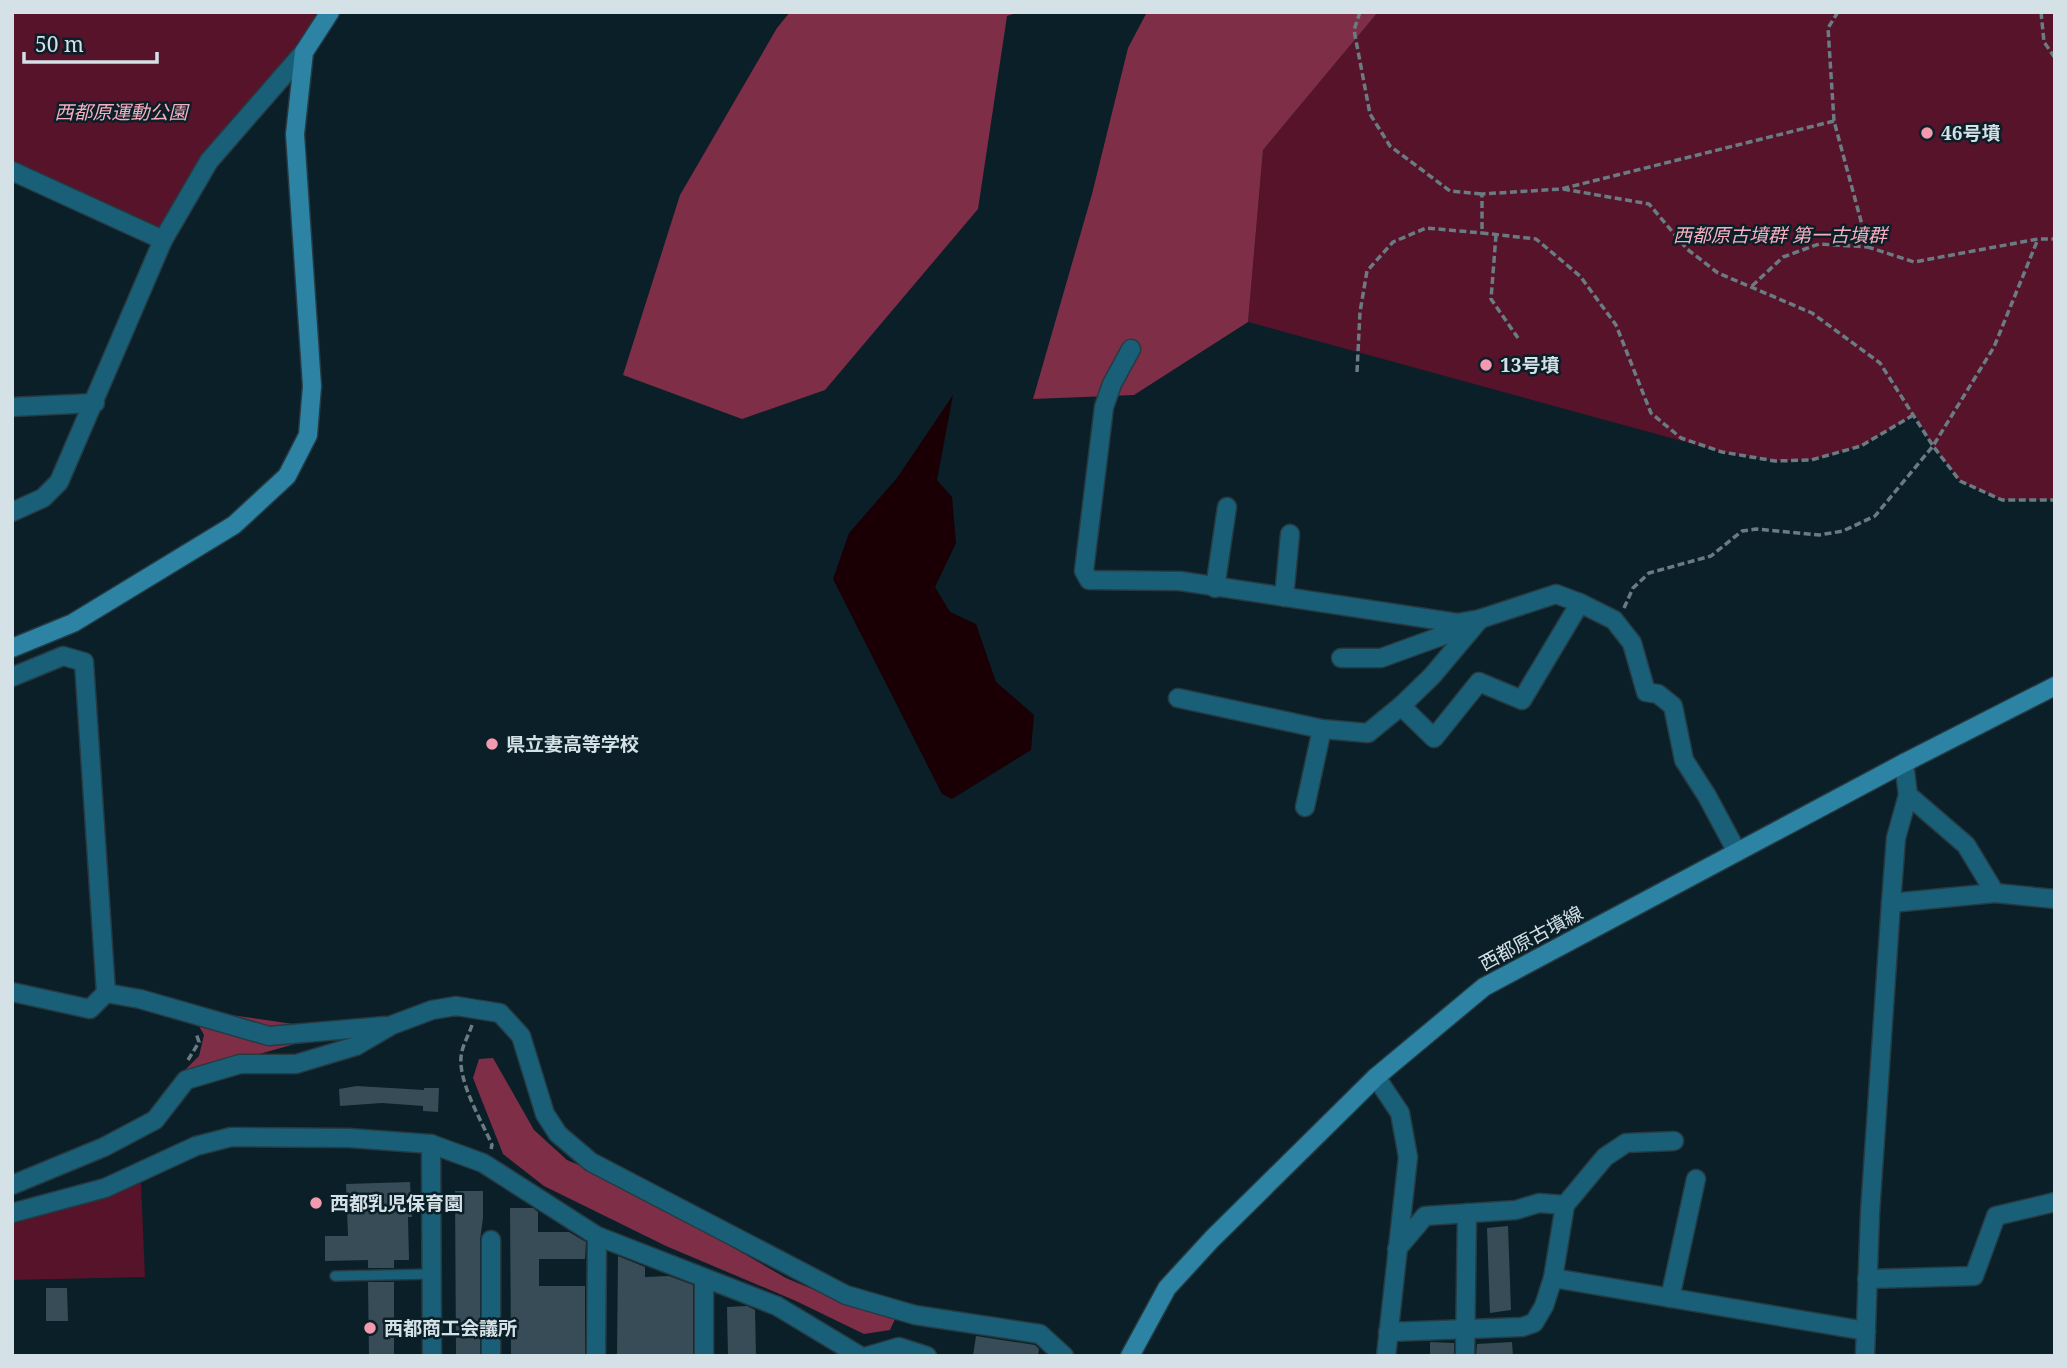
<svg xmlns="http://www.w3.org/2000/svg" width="2067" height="1368" font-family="'Noto Serif','Noto Sans JP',serif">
<rect width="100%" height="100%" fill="#0a1f27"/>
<g fill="#56132a">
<polygon points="12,12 330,12 209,161 163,240 12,171"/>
<polygon points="1378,12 2055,12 2055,500 2002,500 1960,481 1933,446 1915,415 1861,446 1811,460 1775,461 1722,452 1248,322 1263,150"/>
<polygon points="141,1183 145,1277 12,1280 12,1223"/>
</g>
<g fill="#7f2e47">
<polygon points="790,12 1020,12 1007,16 978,209 825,390 742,419 623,375 680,195 777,28"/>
<polygon points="1147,12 1378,12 1263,150 1248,322 1134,395 1033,399 1092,194 1128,48"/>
<polygon points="184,1008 327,1029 295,1044 178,1077 199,1056 204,1035 195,1019"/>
<polygon points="493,1058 534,1130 567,1160 621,1183 786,1278 855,1307 896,1317 890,1330 864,1334 796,1301 666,1246 544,1186 503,1154 473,1078 479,1059"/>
</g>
<polygon fill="#1a0005" points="953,395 937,480 952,497 956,543 935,587 950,612 976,624 996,682 1034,715 1031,750 952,799 942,794 833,579 849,533 897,478"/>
<g fill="#374c56">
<polygon points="357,1086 424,1090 424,1088 439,1088 438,1112 423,1111 423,1106 382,1103 340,1106 339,1089"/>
<polygon points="410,1182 412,1217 408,1217 409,1260 394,1260 394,1268 368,1268 368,1260 325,1261 325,1236 348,1236 346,1184"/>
<polygon points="455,1191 483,1191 483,1218 480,1240 480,1356 456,1356"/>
<polygon points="510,1208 533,1208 538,1212 538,1232 569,1232 586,1242 585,1259 539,1259 539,1286 585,1286 585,1356 511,1356"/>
<polygon points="1508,1226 1511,1310 1490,1313 1487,1228"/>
<polygon points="618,1256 645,1267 645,1277 669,1276 693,1285 693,1354 617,1356"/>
<polygon points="368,1282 394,1282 394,1356 369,1356"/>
<polygon points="46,1288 67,1288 68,1321 46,1321"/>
<polygon points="747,1306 755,1310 756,1356 728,1356 727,1307"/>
<polygon points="976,1336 1035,1345 1039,1349 1038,1356 973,1356"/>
<polygon points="1430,1342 1454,1343 1454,1356 1430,1356"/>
<polygon points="1512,1342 1513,1356 1476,1356 1477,1344"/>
</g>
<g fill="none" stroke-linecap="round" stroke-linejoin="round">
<defs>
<polyline id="lane" points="335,1276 432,1274"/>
<g id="street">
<polyline points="12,171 163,240"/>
<polyline points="1131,349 1112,384 1104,407 1084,571 1089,580 1180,581 1457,623 1480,619 1556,594 1580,603"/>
<polyline points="12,407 95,403"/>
<polyline points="12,512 43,498 59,482 163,240 209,161 304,52"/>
<polyline points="1215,588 1227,507"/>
<polyline points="1284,597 1290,534"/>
<polyline points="1341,658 1381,658 1450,633 1457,623"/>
<polyline points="12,677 63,656 84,662 106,993 140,999 269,1036 385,1026"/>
<polyline points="1178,698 1322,729 1368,733 1401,706 1434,738 1479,682 1522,700 1580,603 1614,620 1632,643 1646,692 1658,694 1673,706 1684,760 1707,796 1737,852"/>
<polyline points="1401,706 1432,676 1480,619"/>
<polyline points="1908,795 1966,845 1995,893"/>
<polyline points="1305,807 1322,729"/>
<polyline points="1891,903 1995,893 2055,899"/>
<polyline points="12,992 90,1009 106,993"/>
<polyline points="1376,1077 1400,1113 1408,1157 1386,1356"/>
<polyline points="431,1144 432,1356"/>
<polyline points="12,1185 104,1147 155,1120 186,1080 240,1064 296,1064 356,1046 392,1025 432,1010 456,1006 500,1013 521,1036 545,1114 558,1134 591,1162 846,1295 915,1315 1040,1334 1064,1356"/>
<polyline points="12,1213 105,1188 196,1146 231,1137 349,1138 431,1144 483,1163 597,1236 777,1306 860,1356"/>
<polyline points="491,1240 491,1356"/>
<polyline points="1397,1249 1425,1216 1516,1210 1539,1203 1565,1205"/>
<polyline points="1553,1278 1565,1205 1605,1157 1626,1143 1674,1141"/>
<polyline points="1867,1279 1974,1276 1996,1216 2055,1202"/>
<polyline points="1670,1298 1696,1179"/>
<polyline points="1388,1332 1522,1327 1534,1323 1544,1306 1553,1278 1866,1331"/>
<polyline points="596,1356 597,1236"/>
<polyline points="704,1356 704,1278"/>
<polyline points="868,1356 899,1347 927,1356"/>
<polyline points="1465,1356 1467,1213"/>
<polyline points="1865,1356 1870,1213 1891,903 1896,838 1908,795 1904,763"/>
</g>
<g id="secondary">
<polyline points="12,648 73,623 234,525 287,476 308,435 312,386 295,134 304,52 330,12"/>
<polyline points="1130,1356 1167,1288 1212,1239 1376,1077 1484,987 1904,763 2055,686"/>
</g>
</defs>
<use href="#lane" stroke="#263a42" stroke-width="12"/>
<use href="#street" stroke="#263a42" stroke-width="21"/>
<use href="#secondary" stroke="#263a42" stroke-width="21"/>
<g stroke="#6a7b81" stroke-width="3.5" stroke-dasharray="7 3.5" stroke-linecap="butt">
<polyline points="1360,12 1354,30 1370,114 1390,146 1450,191 1482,194"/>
<polyline points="1838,12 1828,28 1834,121 1868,247 1914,262 2038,239 2055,239"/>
<polyline points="1986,12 2022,12"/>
<polyline points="2041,12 2044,42 2055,58"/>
<polyline points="1834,121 1561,189 1482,194 1482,233 1536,239 1580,276 1616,325 1651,413 1681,438 1722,452 1775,461 1811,460 1861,446 1915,414"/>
<polyline points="1563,189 1649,204 1687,249 1718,273 1812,313 1880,363 1933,446 1960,481 2002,500 2055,500"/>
<polyline points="1496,235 1491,299 1518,338"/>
<polyline points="1752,286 1783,257 1819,244 1868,247"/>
<polyline points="1357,372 1360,312 1367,271 1393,242 1426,228 1482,233"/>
<polyline points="1624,608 1633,588 1649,573 1711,556 1742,531 1756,529 1819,535 1843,531 1875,516 1933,446 1994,347 2038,239"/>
<path d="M472,1025C469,1034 464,1043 462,1051C455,1078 482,1121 492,1145L491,1149"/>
<polyline points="188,1060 199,1042 196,1033"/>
</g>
<use href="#lane" stroke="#195f78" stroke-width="9"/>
<use href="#street" stroke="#195f78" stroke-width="18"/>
<use href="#secondary" stroke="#2c83a3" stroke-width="18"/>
</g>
<g fill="#f29aaf" stroke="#0a1f27" stroke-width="2.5">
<circle cx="1927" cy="133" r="7"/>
<circle cx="1486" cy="365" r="7"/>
<circle cx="492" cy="744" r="7"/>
<circle cx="316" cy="1203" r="7"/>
<circle cx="370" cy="1328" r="7"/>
</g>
<g text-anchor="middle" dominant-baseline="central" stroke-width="5" stroke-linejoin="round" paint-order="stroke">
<g font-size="19" font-style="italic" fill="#f7afbf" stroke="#0a1f27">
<text x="121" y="112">西都原運動公園</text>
<text x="1780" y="235">西都原古墳群 第一古墳群</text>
</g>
<g font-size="19" font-weight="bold" fill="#d4e1e6" stroke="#0a1f27" text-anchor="start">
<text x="1941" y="133">46号墳</text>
<text x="1500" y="365">13号墳</text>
<text x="506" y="744">県立妻高等学校</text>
<text x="330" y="1203">西都乳児保育園</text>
<text x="384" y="1328">西都商工会議所</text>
</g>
<g font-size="19" fill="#d4e1e6" stroke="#0a1f27">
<text transform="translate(1531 938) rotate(-28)">西都原古墳線</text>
</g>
</g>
<rect width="2067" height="1368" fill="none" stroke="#d4e1e6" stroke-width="28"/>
<path d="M24 52v10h133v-10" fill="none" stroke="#d4e1e6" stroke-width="3.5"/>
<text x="35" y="52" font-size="21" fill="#d4e1e6" stroke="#0a1f27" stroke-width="5" paint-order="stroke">50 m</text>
</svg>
